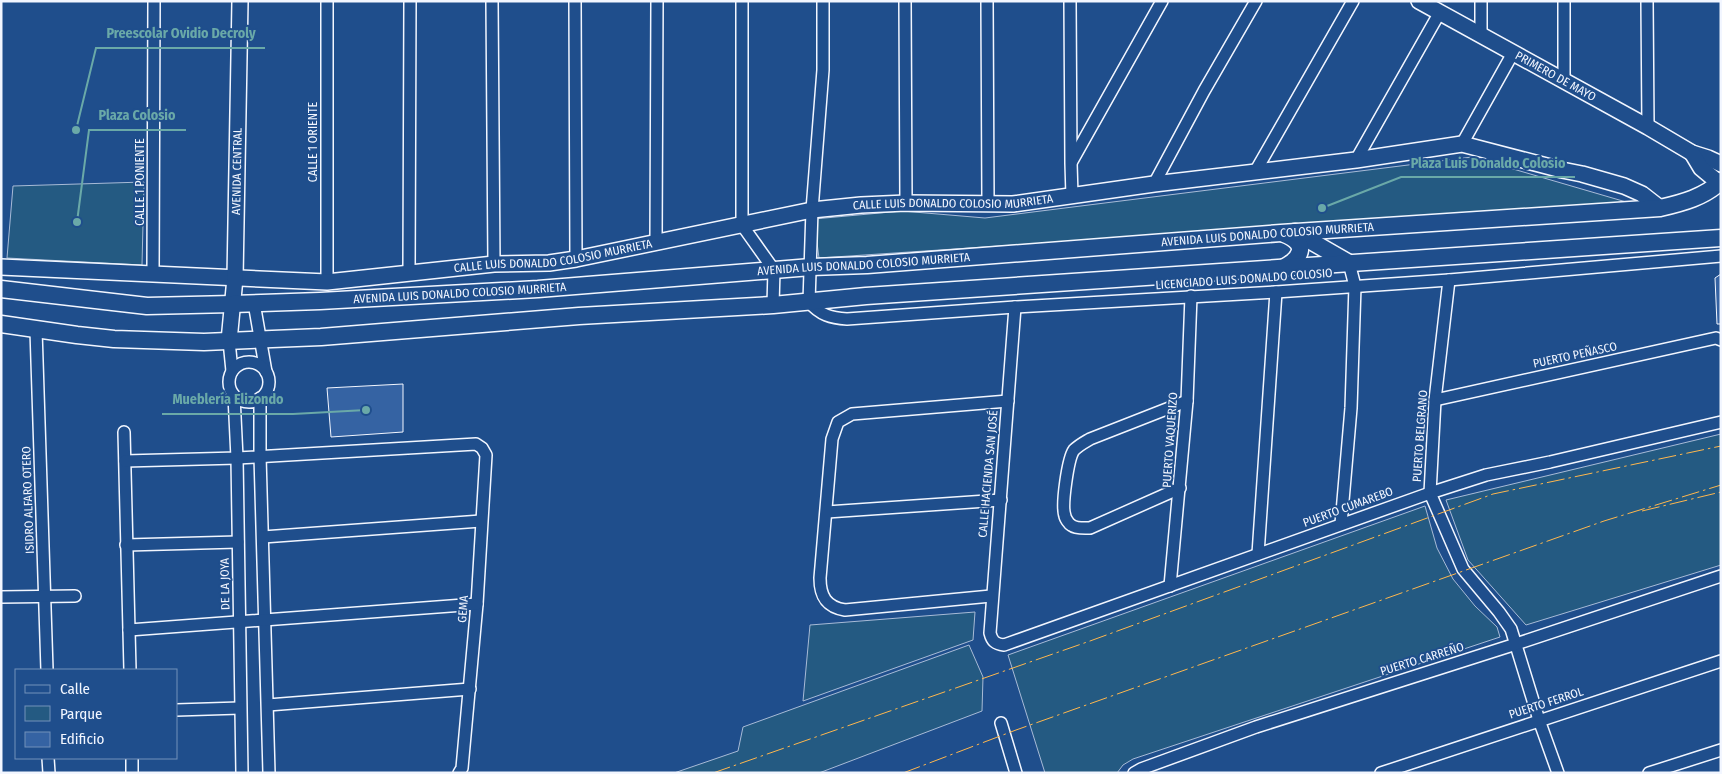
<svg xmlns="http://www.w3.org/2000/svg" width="1722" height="774" font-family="'Fira Sans Condensed',sans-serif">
<rect width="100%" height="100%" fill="#1f4e8c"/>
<g fill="#245a82" stroke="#a8bbd7">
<polygon points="1472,157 1633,204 819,258 814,219 902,211 985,218"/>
<polygon points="144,182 142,265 7,258 13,186"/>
<polygon points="1721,434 1721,565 1526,625 1468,560 1446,500"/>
<polygon points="1425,506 1437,548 1453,579 1475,606 1497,627 1500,637 1133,759 1123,765 1117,773 1045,773 1008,655"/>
<polygon points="975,612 973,640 803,701 810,625"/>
<polygon points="969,645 983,677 982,711 819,773 674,773 738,751 743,727"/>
</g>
<g fill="#3563a3" stroke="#f2f6ff">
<polygon points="1721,274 1721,324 1717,324 1715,278"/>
<polygon points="403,384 403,432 331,437 327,388"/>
</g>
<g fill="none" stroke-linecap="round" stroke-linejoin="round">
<defs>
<g id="minor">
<polyline points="327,1 327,282"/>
<polyline points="492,1 494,264"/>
<polyline points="575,1 576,259"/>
<polyline points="742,1 742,225 774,270 773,305"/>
<path d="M823,1V70L812,210L809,302C820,315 831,318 847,319L1015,307L1276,292L1449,280L1721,256"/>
<polyline points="905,1 906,203"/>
<polyline points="987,1 988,203"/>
<polyline points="1070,1 1071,163 1072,196"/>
<polyline points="1564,1 1564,80"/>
<polyline points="1647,1 1648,127"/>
<polyline points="1481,35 1481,1"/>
<polyline points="1462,144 1513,53"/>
<polyline points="1356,160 1440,12"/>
<polyline points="1072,161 1162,1"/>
<polyline points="1255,172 1353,1"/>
<polyline points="1154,184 1204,91 1256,1"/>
<polyline points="656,241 657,1"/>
<polyline points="153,273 154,1"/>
<polyline points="409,273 410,1"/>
<polyline points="1449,280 1435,400 1430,493 1463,569 1499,612 1511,629 1539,720 1558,773"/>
<polyline points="254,303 266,372"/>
<path d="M1015,307L990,633C992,641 995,644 1004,645L1430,493L1486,475L1550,462L1721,422"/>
<polyline points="36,330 47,670"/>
<polyline points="229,341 232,371"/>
<circle cx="249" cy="382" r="20"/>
<polyline points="234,396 237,458 242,773"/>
<polyline points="260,398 260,456 269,773"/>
<polyline points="1435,400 1716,338 1721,340"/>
<polyline points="124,432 130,670"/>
<polyline points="125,461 237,458 476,444 482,448 486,455 477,604 462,768 459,773"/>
<path d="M1180,488L1090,528C1085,528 1076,529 1071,525C1069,524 1065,518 1065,516C1061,506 1068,458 1074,450C1079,445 1085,442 1090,439L1187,401"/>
<polyline points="827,512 1001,500"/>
<polyline points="1341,524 1351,408 1355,286 1349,263"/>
<polyline points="263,537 481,521"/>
<polyline points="126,545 238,542"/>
<polyline points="1258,554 1276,292"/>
<polyline points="1170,586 1187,401 1191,296"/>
<path d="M991,596L845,610C826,607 820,596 820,578L832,439L838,422L852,414L1008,401"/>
<polyline points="1,597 75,596"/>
<polyline points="129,630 477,604"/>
<polyline points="268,705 470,689"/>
<polyline points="176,710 240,708"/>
<polyline points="1001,723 1016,773"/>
<polyline points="48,758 49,773"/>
<polyline points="132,758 132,773"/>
<polyline points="1134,773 1141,769 1256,727 1516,644 1721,576"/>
<polyline points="1381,773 1721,661"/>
<polyline points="1649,773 1721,750"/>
</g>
<g id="tertiary">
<path id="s1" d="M1419,1L1648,127L1692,153L1708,158L1721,164"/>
<polyline points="1692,153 1701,168 1719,183"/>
<path id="s2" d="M1,267L327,282L494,264L549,263L576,259L812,210L861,205L906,203L1013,204L1154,184L1356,160L1462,144L1562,170L1582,174L1624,186L1642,194L1660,208"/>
<path id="s3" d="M229,341L235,278L240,1"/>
</g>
<g id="secondary">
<polyline points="1295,232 1349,263"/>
<path d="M1281,269C1301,259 1310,244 1284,234"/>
<path id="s4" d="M1,289L147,306L232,304L320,301L538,289L811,267L867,265L1281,233L1660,208C1682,203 1705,197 1721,181"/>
<polyline points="1,324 77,335 114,339 204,342 321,337 579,316 773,305 866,296 1721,238"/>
</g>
</defs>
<use href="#minor" stroke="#f2f6ff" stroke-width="14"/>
<use href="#tertiary" stroke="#f2f6ff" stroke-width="18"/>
<use href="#secondary" stroke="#f2f6ff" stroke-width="19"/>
<use href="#minor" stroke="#1f4e8c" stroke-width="11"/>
<use href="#tertiary" stroke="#1f4e8c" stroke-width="15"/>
<use href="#secondary" stroke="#1f4e8c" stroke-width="16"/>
<g stroke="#ffb74d" stroke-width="1" stroke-dasharray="18 4 2.5 4" stroke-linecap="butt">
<polyline points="1642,511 1721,492"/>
<polyline points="713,773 1090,641 1493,494 1721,446"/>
<polyline points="903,773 1016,730 1604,521 1721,485"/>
</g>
</g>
<g text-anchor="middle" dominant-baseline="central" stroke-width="4" stroke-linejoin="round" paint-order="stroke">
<g font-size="12" fill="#f2f6ff" stroke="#1f4e8c">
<text stroke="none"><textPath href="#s1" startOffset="156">PRIMERO DE MAYO</textPath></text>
<text transform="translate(313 142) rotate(-90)">CALLE 1 ORIENTE</text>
<text stroke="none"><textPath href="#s3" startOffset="170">AVENIDA CENTRAL</textPath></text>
<text transform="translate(140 182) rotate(-90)">CALLE 1 PONIENTE</text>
<text stroke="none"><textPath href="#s2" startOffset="959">CALLE LUIS DONALDO COLOSIO MURRIETA</textPath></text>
<text stroke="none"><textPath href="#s4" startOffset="1270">AVENIDA LUIS DONALDO COLOSIO MURRIETA</textPath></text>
<text stroke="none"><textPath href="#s2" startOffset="554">CALLE LUIS DONALDO COLOSIO MURRIETA</textPath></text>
<text stroke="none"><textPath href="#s4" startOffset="865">AVENIDA LUIS DONALDO COLOSIO MURRIETA</textPath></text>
<text transform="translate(1244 279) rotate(-4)">LICENCIADO LUIS DONALDO COLOSIO</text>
<text stroke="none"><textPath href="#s4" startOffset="460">AVENIDA LUIS DONALDO COLOSIO MURRIETA</textPath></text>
<text transform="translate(1575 355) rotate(-12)">PUERTO PEÑASCO</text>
<text transform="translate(1420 436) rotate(-86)">PUERTO BELGRANO</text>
<text transform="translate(1170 440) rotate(-86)">PUERTO VAQUERIZO</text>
<text transform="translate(988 474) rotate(-85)">CALLE HACIENDA SAN JOSÉ</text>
<text transform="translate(28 500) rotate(-92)">ISIDRO ALFARO OTERO</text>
<text transform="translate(1348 507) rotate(-20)">PUERTO CUMAREBO</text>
<text transform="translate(225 584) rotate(-91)">DE LA JOYA</text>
<text transform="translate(463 609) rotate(-86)">GEMA</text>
<text transform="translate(1422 659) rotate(-17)">PUERTO CARREÑO</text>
<text transform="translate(1546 703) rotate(-18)">PUERTO FERROL</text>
</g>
</g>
<path fill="none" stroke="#6aa9a8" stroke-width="2" d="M76 130L96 48H265M77 222L89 130H186M1322 208L1401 177H1575M366 410L293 414H162"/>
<g fill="#6aa9a8" stroke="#1f4e8c" stroke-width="2">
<circle cx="76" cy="130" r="5"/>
<circle cx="77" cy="222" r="5"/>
<circle cx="1322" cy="208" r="5"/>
<circle cx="366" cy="410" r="5"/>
</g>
<g font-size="14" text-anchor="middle" font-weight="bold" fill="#6aa9a8" stroke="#1f4e8c" stroke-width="4" stroke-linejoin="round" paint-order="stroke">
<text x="181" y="38">Preescolar Ovidio Decroly</text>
<text x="137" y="120">Plaza Colosio</text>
<text x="1488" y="168">Plaza Luis Donaldo Colosio</text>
<text x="228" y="404">Mueblería Elizondo</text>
</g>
<rect width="1722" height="774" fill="none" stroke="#f2f6ff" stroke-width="5"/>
<rect x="15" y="669" width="162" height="90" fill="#1f4e8c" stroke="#7391ba"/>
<rect x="25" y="685" width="25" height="8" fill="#1f4e8c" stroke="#7391ba"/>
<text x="60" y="694" font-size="15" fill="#f2f6ff">Calle</text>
<rect x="25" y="706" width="25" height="15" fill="#245a82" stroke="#7391ba"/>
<text x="60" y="719" font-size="15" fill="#f2f6ff">Parque</text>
<rect x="25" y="732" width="25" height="15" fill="#3563a3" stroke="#7391ba"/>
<text x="60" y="744" font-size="15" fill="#f2f6ff">Edificio</text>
</svg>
